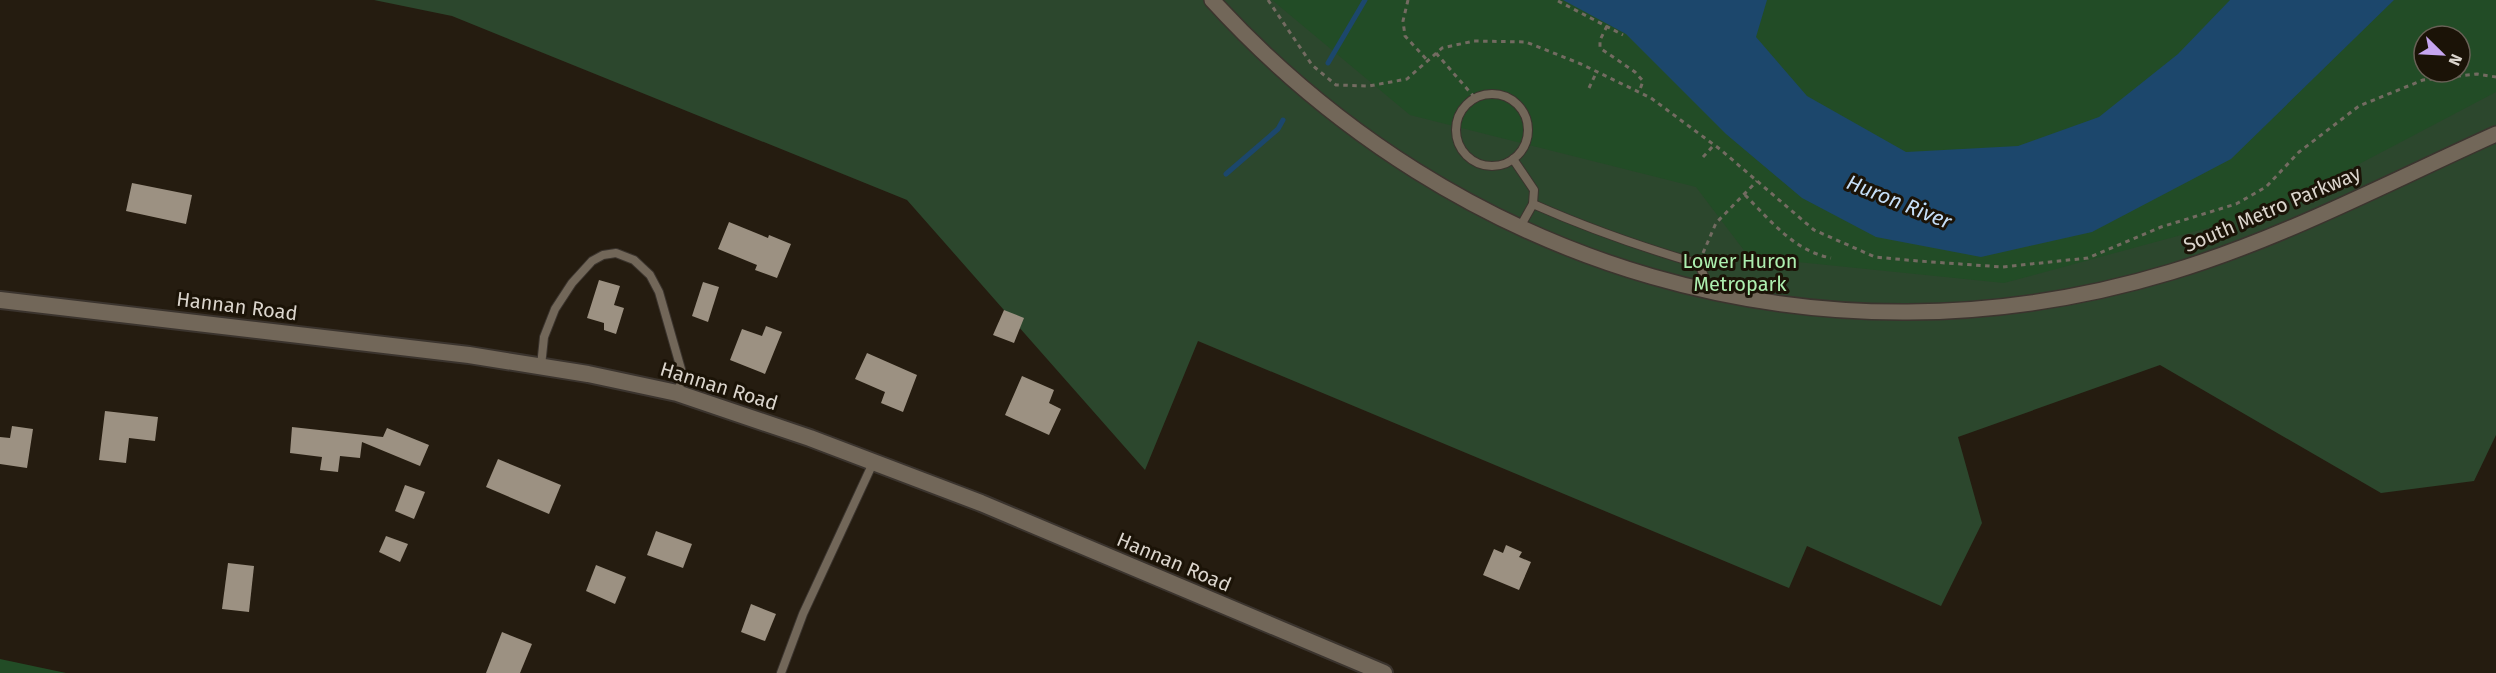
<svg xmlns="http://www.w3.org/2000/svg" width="2496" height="673" font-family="'Fira Sans',sans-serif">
<rect width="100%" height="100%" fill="#251c10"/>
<path fill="#2c472d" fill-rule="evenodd" d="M374,0H2496V435L2474,481L2381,493L2160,365L1958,437L1982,523L1941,606L1807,546L1789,588L1198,341L1145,470L907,200L452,16ZM2424,36H2460V72H2424Z"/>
<g fill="#224c26" fill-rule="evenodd">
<path d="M1272,0H2496V92L2270,211L2004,283L1749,257L1696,187L1410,115ZM2424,36H2460V72H2424Z"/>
<polygon points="0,659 66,673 0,673"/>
</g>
<polygon fill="#1c476c" points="1563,0 1767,0 1756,37 1807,96 1906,152 2018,146 2099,117 2178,54 2230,0 2394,0 2231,159 2092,232 1981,257 1876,237 1802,198 1726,134 1626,34"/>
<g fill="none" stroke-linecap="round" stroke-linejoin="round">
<g stroke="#1c476c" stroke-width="5">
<polyline points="1328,63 1365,0"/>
<polyline points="1226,174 1278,129 1283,120"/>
</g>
</g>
<g fill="#9c9182">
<polygon points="132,183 192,195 186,224 126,211"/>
<polygon points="729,222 768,238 769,235 791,244 777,278 755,270 757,265 718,249"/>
<polygon points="599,280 620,286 614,305 624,308 616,334 604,330 604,323 587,318"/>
<polygon points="703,282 719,287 708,322 692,316"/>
<polygon points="1004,310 1024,318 1014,343 993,335"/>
<polygon points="766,326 782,332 765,374 730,360 742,329 762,336"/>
<polygon points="867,353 917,375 903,412 881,403 885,392 855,379"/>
<polygon points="1022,376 1054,390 1049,403 1061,409 1049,435 1005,415"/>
<polygon points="105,411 158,417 155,441 129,438 126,463 99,460"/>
<polygon points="12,426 33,429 27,468 0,464 0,437 10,438"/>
<polygon points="292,427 383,437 387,428 429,445 420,466 362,442 360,458 340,456 338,472 320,470 322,457 290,453"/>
<polygon points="498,459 561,485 549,514 486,487"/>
<polygon points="405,485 425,492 414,519 395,511"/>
<polygon points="656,531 692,544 683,568 647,555"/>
<polygon points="386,536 408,544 400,562 379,552"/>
<polygon points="1506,545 1522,552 1519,557 1531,562 1519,590 1483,575 1494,549 1503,553"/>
<polygon points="228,563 254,566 249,612 222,609"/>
<polygon points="596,565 626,577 615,604 586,591"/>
<polygon points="751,604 776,614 765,641 741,632"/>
<polygon points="502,632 532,644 520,673 486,673"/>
</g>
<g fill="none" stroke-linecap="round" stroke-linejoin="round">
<defs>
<g id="service">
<circle cx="1492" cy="130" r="36"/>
<polyline points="1513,159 1534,190 1533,204"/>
<path d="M1520,227L1533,204C1587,228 1641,247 1699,264L1709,288"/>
<polyline points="541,366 544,337 555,309 572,283 592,261 603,255 616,253 634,260 650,275 659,292 683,376 677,393"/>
<polyline points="781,673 803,614 873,463"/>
</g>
<path id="minor" d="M1212,0C1458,269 1820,378 2171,272C2284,238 2389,182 2496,134"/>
<polyline id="tertiary" points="0,300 469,355 588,374 677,393 810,438 981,503 1384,673"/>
</defs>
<use href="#service" stroke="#3b342e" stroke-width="10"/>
<use href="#minor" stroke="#3b342e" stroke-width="18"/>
<use href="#tertiary" stroke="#3b342e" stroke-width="20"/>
<g stroke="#736b61" stroke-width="3" stroke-dasharray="4.5 4.5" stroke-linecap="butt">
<polyline points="1268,0 1312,65 1336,85 1369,86 1407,79 1442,48 1474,41 1526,42 1581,64 1651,98 1721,150 1814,230 1875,257 1918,261 2002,267 2088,258 2161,227 2236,204 2266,187 2299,152 2359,106 2423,80 2477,74 2496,77"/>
<polyline points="1408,0 1403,21 1405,36 1428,61"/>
<polyline points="1558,1 1623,35"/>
<polyline points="1607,26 1600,40 1600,48 1635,72 1643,81 1639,92"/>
<polyline points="1436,53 1475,98"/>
<polyline points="1589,88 1597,71"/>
<polyline points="1703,157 1714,145"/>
<path d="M1745,195C1770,220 1794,251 1831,258"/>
<polyline points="1703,253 1716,223 1757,181"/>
</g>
<use href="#service" stroke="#726759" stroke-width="8"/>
<use href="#minor" stroke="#726759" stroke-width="15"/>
<use href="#tertiary" stroke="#726759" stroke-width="16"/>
</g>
<g text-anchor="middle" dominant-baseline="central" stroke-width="6" stroke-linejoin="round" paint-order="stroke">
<g font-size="20" fill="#dbd5cd" stroke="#1b1307">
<text transform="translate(2272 209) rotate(-23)">South Metro Parkway</text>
<text transform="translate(237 306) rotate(7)">Hannan Road</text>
<text transform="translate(719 386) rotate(17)">Hannan Road</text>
<text transform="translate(1174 562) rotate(23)">Hannan Road</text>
</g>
<g font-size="20" fill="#adefaf" stroke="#1b1307">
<text x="1740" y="261">Lower Huron<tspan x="1740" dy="23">Metropark</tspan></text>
</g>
<g font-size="21" font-style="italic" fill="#c6dff8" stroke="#1b1307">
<text transform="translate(1899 202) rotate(22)">Huron River</text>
</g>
</g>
<g transform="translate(2442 54) rotate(114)"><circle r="28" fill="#1b1307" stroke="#686156" stroke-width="1.5"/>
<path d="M0-4.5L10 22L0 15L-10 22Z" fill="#c6a6f0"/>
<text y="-9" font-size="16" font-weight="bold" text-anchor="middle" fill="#dbd5cd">N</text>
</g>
</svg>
